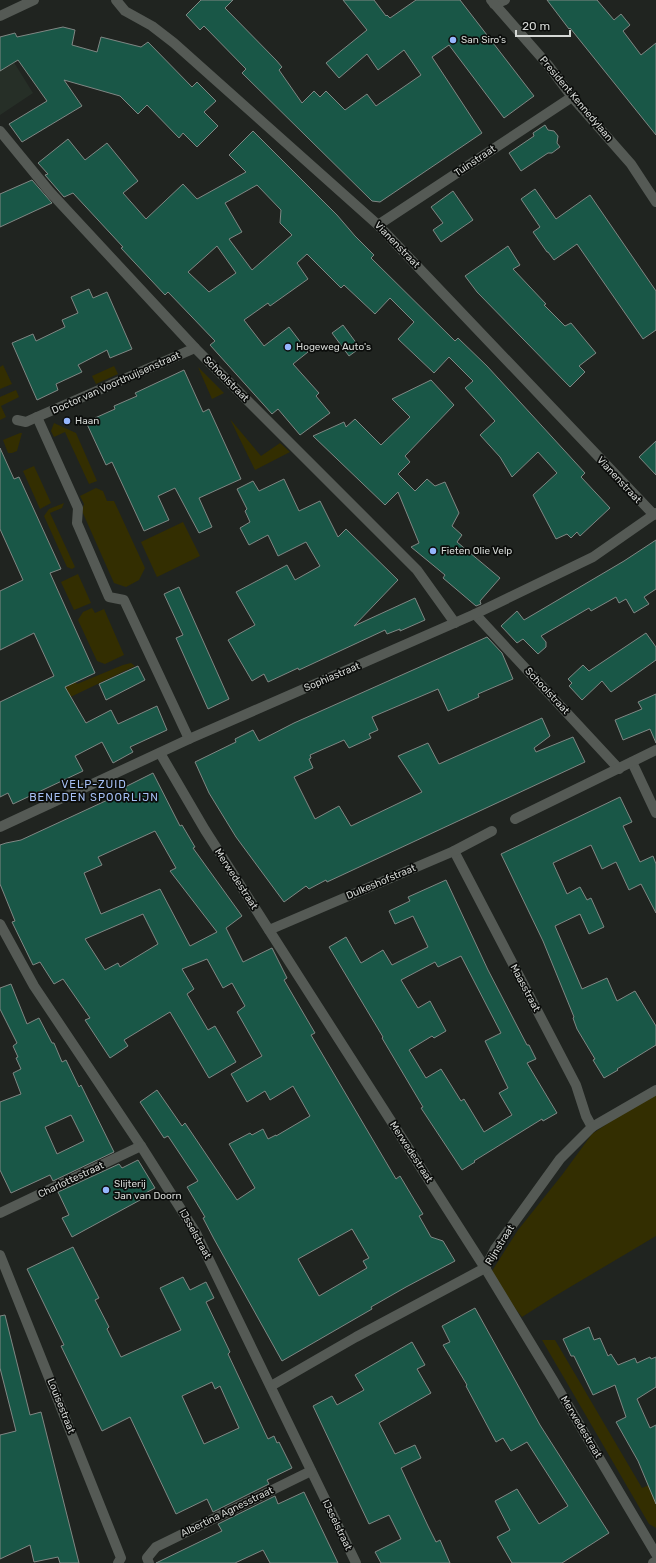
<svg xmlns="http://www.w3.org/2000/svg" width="656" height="1563" font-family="Rubik,sans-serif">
<rect width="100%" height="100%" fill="#202420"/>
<polygon fill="#262f27" points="0,40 33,93 0,115"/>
<g fill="#332e01">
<polygon points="3,365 12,384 0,389 0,367"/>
<polygon points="114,366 118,374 96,384 92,376"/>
<polygon points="198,367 224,393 212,399"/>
<polygon points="16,390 19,397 1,406 6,417 0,420 0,397"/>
<polygon points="230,419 261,456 280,443 290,452 255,470"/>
<polygon points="54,423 76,433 97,481 89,484 65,432 54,437 51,431"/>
<polygon points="20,433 22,433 17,451 12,453 8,453 3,440"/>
<polygon points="34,466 51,503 40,509 23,471"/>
<polygon points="96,488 103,491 107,501 114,501 145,568 139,580 126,587 114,583 82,511 84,504 80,496"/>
<polygon points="64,503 62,508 50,513 75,567 72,569 67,567 44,516 49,509"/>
<polygon points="183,522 200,556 157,577 141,542"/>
<polygon points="78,574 91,603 74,610 61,582"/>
<polygon points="92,608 95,613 104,609 124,655 105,664 97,661 78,620 83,612"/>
<polygon points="131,663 135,666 56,704 50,692 75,681 77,684 123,665"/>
<polygon points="656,1095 656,1236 555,1296 522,1317 509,1301 492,1271 518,1230 562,1175 592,1134 632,1107"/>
<polygon points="542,1340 555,1340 642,1488 656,1482 656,1528 649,1524"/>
</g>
<g fill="#195747" stroke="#808784" fill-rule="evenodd">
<polygon points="201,0 233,0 225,8 276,60 282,67 279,70 302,103 314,91 320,97 326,91 345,110 367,94 376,106 421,75 404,50 378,70 367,54 339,78 326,63 367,30 343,0 374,0 386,16 387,15 390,18 416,0 460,0 534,96 504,118 449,45 432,57 482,133 380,202 372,201 242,73 246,69 204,26 200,30 186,15"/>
<polygon points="547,0 597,0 614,20 621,14 630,25 623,31 641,55 656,43 656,135 570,28 569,29"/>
<polygon points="63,27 75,30 72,45 97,52 101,37 141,47 148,42 192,87 197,82 216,101 204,112 218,126 197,147 183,133 179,138 147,105 138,114 120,96 64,80 82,106 22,142 9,124 47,101 18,60 0,71 0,37 15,33 17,37"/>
<polygon points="545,125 548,130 554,131 558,136 557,143 560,147 552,153 548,153 521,171 509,153 534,136 533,133"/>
<path d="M253,131L337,215L355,236L374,255L371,258L455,341L458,338L487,366L585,473L581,477L610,508L580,536L577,532L571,538L567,534L556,539L533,495L557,473L538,452L512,477L500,457L480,435L495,421L465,388L473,381L449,357L434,373L398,339L414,322L390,298L375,314L344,285L341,288L307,254L297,263L308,279L270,306L268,303L244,320L264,346L289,327L308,352L293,364L319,393L316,396L330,413L300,435L278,409L272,414L210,345L215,341L168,292L165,295L135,263L121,248L123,247L73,193L64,197L45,175L48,174L38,163L68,139L85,160L107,143L138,181L123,193L146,219L183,184L197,199L246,172L229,155ZM257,185L281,210L280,223L292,235L252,270L229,239L242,232L225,203ZM217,246L236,273L209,292L188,272Z"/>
<polygon points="32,180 52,203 0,227 0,194"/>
<polygon points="535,189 556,219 590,195 656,291 656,330 643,339 577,244 554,260 548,252 547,252 533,232 540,227 521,199"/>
<polygon points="453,191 473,220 441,242 433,230 443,223 431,207"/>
<polygon points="508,246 520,265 513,269 546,304 544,305 565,326 571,323 596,353 579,366 585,372 570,387 477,292 465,276"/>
<polygon points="89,289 93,298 107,292 132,349 110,358 107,350 78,365 82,372 56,384 58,390 37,400 12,343 33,334 36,341 65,327 62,320 78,313 71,297"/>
<polygon points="343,325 360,348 349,356 332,333"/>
<polygon points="184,370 203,412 209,409 241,479 199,498 212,527 199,533 175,488 158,496 169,520 144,531 112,462 106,465 86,422 115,409 114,406 137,396 135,393"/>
<polygon points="431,380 454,405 405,456 410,462 398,474 415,491 427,479 435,486 445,482 459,513 452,526 462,535 457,542 500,578 480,601 481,604 476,606 443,578 445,575 411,547 419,543 398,492 385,505 313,436 344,422 346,427 355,419 381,445 410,417 392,399"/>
<polygon points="656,441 656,475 639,457"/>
<polygon points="0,448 14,479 19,477 61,569 50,573 95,673 65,687 86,723 111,710 118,724 157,706 167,730 130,747 133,752 113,763 102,742 75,756 83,771 13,804 8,793 0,797 0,702 54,676 34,633 0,650 0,591 23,580 0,529"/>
<polygon points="284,479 299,511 320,501 338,537 346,529 398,580 354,626 415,598 425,620 400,631 400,629 387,634 385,630 299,670 298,668 268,682 264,674 252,681 228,640 255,625 236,592 287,565 295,580 320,566 306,542 278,556 268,535 249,545 240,528 250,522 245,511 247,509 237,489 253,481 259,491"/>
<polygon points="656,540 656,589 644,597 649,604 634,613 626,599 619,603 616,597 591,611 589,608 541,636 546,642 546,647 538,654 523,639 517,643 501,626 517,611 524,620 624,561"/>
<polygon points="179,587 229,699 208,709 176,638 183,635 164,594"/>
<polygon points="646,633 656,647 656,660 611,692 602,681 582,700 569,686 572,683 568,679 583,665 589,671"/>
<polygon points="487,637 502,653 513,679 478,694 479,697 448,711 438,689 372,717 378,730 369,734 371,738 349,748 344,740 310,755 311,758 309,759 313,768 294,777 315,819 339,806 351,826 422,792 398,756 428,743 439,764 542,718 550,736 534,748 536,752 573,737 585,762 327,882 326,880 309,889 306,886 284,902 236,837 209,793 195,762 236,742 235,739 253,730 259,741 294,723"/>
<polygon points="138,666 145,680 106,700 99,684"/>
<polygon points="656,694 656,743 650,729 623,740 615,720 642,709 638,702"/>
<path d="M153,773L180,826L182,825L195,847L193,848L242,916L226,928L243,962L272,948L287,978L284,980L315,1033L311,1035L396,1179L400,1176L415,1201L423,1214L419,1216L431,1237L443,1241L455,1261L406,1287L371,1307L372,1309L282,1361L214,1239L203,1218L205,1217L187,1187L198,1181L168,1136L164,1138L140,1102L157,1090L182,1126L185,1123L237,1200L255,1188L229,1144L250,1133L252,1135L263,1129L268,1139L276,1135V1136L310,1116L293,1086L270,1100L265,1091L247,1102L231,1074L262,1056L237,1012L245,1006L232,983L223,988L207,959L182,969L194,989L187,994L208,1030L215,1026L236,1062L209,1078L170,1012L124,1040L128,1046L110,1058L85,1020L90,1018L63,979L54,984L40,962L33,965L12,922L15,921L0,884V845L6,843L21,840L127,791L125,787ZM155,831L176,868L170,871L217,932L190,946L160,889L101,914L84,873L102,865L98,857ZM143,914L158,944L120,967L118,963L105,970L85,939ZM352,1229L369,1258L363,1261L367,1268L319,1296L298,1259Z"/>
<polygon points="620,797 632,822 623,826 640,862 653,856 656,864 656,913 641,884 629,890 616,862 602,869 591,845 553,863 567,894 580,887 587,900 591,898 604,927 589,934 580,914 555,926 582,989 607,978 617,1001 635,991 656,1026 656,1045 617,1069 618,1070 604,1078 593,1060 595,1059 577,1029 573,1018 574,1017 543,941 501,854"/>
<path d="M446,880L488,970L527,1045H529L536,1059L527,1063L557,1113L543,1121L542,1119L474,1161L475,1162L462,1170L421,1108L423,1107L382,1038L383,1037L329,947L346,937L361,963L383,950L392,965L428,947L413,916L395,924L389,911L410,901L408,897ZM461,956L501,1033L485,1041L508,1088L499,1093L512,1115L484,1132L464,1099L461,1101L441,1069L426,1078L409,1050L432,1036L434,1038L446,1031L430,1001L418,1008L401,980L435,962L438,967Z"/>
<path d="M11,984L27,1024L39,1018L52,1043H54L62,1062L66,1060L79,1087L81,1085L114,1152L53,1181L50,1175L11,1193L0,1170V1102L21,1094L13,1073L21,1069L16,1058L18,1057L13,1046L17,1043L0,1009V988ZM71,1115L84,1141L57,1154L45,1127Z"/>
<polygon points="138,1160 155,1188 140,1196 142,1199 72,1237 62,1218 69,1215 58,1192 119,1164 122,1168"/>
<path d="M73,1247L99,1298L95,1300L109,1327L107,1329L121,1357L181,1330L160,1288L183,1277L190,1290L206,1282L214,1298L206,1302L230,1352L228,1354L268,1439L274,1436L277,1443L279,1442L292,1468L267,1480L269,1484L213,1512L207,1499L176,1514L130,1417L102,1431L61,1346L64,1345L27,1269ZM212,1382L215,1389L220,1386L239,1428L204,1444L182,1396Z"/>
<polygon points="475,1308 540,1425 609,1533 562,1563 512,1563 497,1537 510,1530 495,1501 517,1489 539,1524 568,1506 527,1442 511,1451 503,1438 496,1442 466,1386 467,1385 443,1345 450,1342 442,1326"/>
<polygon points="5,1315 30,1415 41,1412 79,1563 60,1563 58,1557 34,1562 30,1545 0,1559 0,1435 16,1431 0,1368 0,1316"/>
<polygon points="589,1327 594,1340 600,1338 608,1356 611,1354 618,1365 635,1358 637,1363 650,1357 651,1359 656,1357 656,1387 637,1399 650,1428 656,1425 656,1504 638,1461 616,1422 626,1417 615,1385 593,1395 574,1356 571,1356 563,1339"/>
<polygon points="412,1342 425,1365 417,1369 431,1393 379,1423 395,1454 415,1445 421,1458 401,1468 428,1526 436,1542 440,1540 450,1563 381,1563 375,1552 401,1539 389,1515 369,1524 313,1406 332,1396 337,1405 364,1390 355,1375"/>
<polygon points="304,1492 338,1563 270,1563 263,1550 235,1563 156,1563 222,1531 218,1524 275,1496 278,1504"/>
</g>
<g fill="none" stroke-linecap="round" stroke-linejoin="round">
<g stroke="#555a55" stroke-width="10">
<polyline points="116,0 125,11 152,26 174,43 378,225 654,515"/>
<polyline points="494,4 505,0"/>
<polyline points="0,16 34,0"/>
<polyline points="0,131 50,192 195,348 417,570 455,623"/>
<polyline points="378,225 572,97"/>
<polyline points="17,420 26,422 37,417"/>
<polyline points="475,614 619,769"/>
<polyline points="189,739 124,600 109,597 77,523 78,508 37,417 195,348"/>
<polyline points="160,753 205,830 485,1268 553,1380 656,1554"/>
<polyline points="632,762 656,813"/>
<polyline points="515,819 656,750"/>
<polyline points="0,827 189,739 475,614 593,557 656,513"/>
<polyline points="454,851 576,1085 586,1116 592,1127"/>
<polyline points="0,924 34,986 141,1146 196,1233 356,1563"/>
<polyline points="269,930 454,851 492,831"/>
<polyline points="0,1213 141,1146"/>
<polyline points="0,1255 121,1558 118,1563"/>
<polyline points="271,1386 356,1337 485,1268 495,1249 560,1159 592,1127 656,1090"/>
<polyline points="149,1563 147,1558 156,1547 311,1471"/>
</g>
<g stroke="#555a55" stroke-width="10">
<polyline points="491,0 548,65 572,97 631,164 656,202"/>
<polyline points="653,1563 656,1561"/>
</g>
</g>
<g fill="#95b6fd" stroke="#0b0d0b" stroke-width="1.5">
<circle cx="453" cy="40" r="4"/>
<circle cx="288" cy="347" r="4"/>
<circle cx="67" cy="421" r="4"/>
<circle cx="433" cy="551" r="4"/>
<circle cx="106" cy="1190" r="4"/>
</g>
<g text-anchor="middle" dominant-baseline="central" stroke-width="3.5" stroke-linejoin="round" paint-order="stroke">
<g font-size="10" fill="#d5d8d5" stroke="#0b0d0b" text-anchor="start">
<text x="461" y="40">San Siro's</text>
<text x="296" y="347">Hogeweg Auto's</text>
<text x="75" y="421">Haan</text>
<text x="441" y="551">Fieten Olie Velp</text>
<text x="114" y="1184">Slijterij<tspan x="114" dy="12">Jan van Doorn</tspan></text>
</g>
<g font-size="10" fill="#d5d8d5" stroke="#0b0d0b">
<text transform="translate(576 99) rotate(50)">President Kennedylaan</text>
<text transform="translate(475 161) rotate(-34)">Tuinstraat</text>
<text transform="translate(397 245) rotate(46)">Vianenstraat</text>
<text transform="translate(226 379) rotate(45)">Schoolstraat</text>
<text transform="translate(116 383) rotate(-24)">Doctor van Voorthuijsenstraat</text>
<text transform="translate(619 480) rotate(47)">Vianenstraat</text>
<text transform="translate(332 677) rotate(-23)">Sophiastraat</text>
<text transform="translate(547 691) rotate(47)">Schoolstraat</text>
<text transform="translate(236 879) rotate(57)">Merwedestraat</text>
<text transform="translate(381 882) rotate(-23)">Dulkeshofstraat</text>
<text transform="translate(525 988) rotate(62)">Maasstraat</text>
<text transform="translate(411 1152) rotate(57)">Merwedestraat</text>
<text transform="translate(71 1180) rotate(-25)">Charlottestraat</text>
<text transform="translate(195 1234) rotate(61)">IJsselstraat</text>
<text transform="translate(500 1245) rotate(-58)">Rijnstraat</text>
<text transform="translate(61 1406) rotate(68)">Louisestraat</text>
<text transform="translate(581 1427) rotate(59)">Merwedestraat</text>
<text transform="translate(227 1512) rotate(-26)">Albertina Agnesstraat</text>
<text transform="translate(337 1525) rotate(64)">IJsselstraat</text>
</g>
<g font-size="11" letter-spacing="1" fill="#a6bff4" stroke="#0b0d0b">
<text x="94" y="784">VELP-ZUID<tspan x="94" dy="13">BENEDEN SPOORLIJN</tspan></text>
</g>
</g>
<path d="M516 30v6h54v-6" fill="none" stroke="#d5d8d5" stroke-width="2"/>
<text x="522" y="30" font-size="12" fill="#d5d8d5" stroke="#0b0d0b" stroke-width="3" paint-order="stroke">20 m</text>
</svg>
